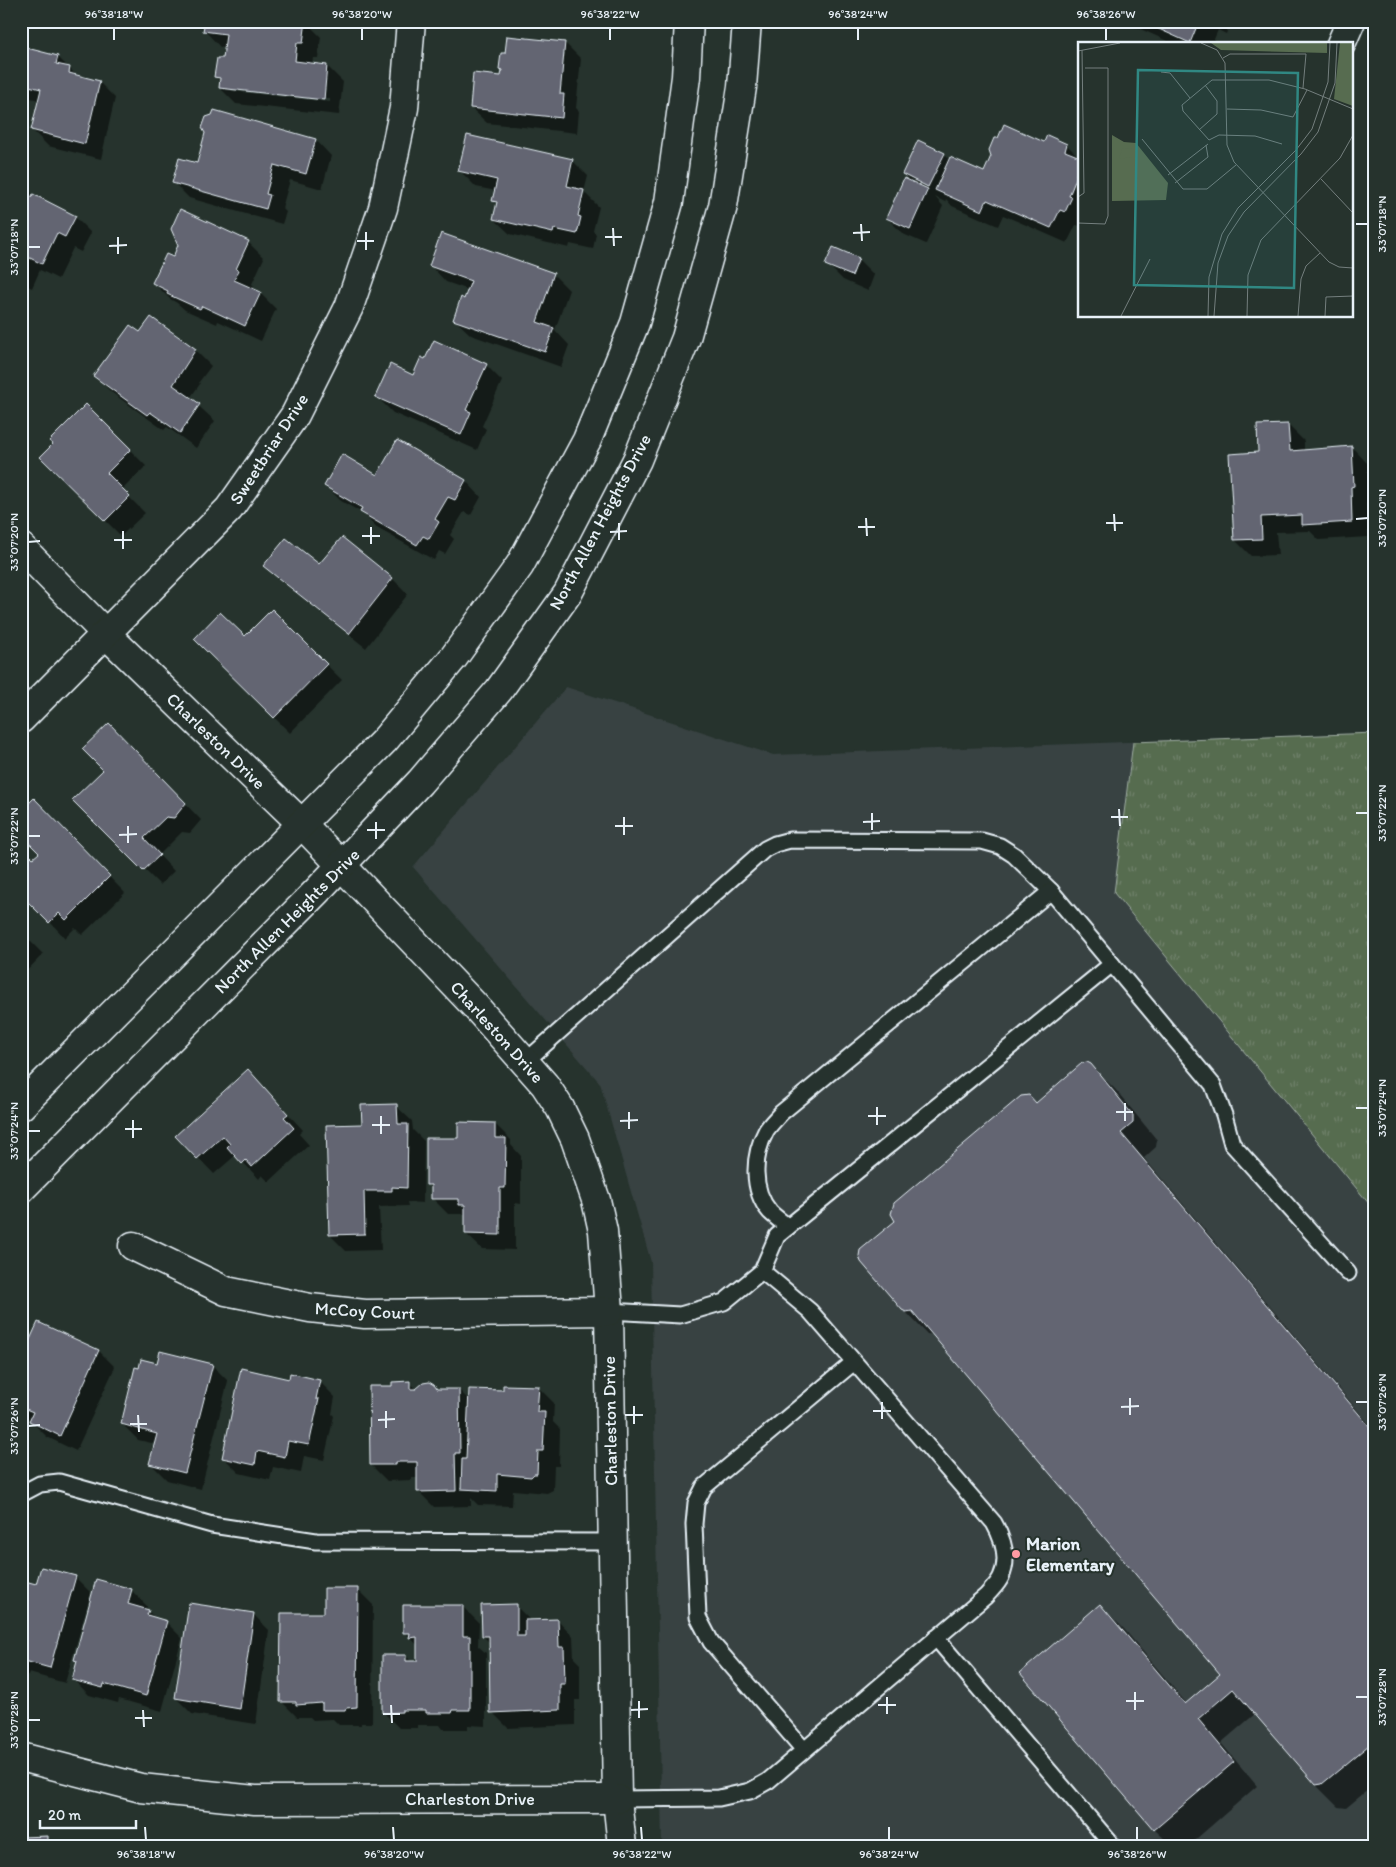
<svg xmlns="http://www.w3.org/2000/svg" width="1396" height="1867" font-family="Itim,sans-serif">
<defs>
<pattern id="grass-tufts" width="24" height="20" patternUnits="userSpaceOnUse" patternTransform="scale(1.25)"><rect width="24" height="20" fill="#576c50"/><path d="M3 7l-1-3M5 7V3M7 7l1-3M15 17l-1-3M17 17v-4M19 17l1-3" fill="none" stroke="#6f816a"/></pattern>
</defs>
<rect width="100%" height="100%" fill="#26332d"/>
<filter id="ink" filterUnits="userSpaceOnUse"><feTurbulence type="fractalNoise" baseFrequency=".02" numOctaves="2"/><feDisplacementMap in="SourceGraphic" scale="10" xChannelSelector="R" yChannelSelector="G"/><feConvolveMatrix kernelMatrix="1 2 1 2 8 2 1 2 1" color-interpolation-filters="sRGB"/></filter>
<g filter="url(#ink)">
<polygon fill="#384242" points="566,687 773,755 1375,733 1375,1846 662,1846 651,1262 600,1083 413,867"/>
<polygon fill="url(#grass-tufts)" stroke="#a0aea4" points="1375,733 1375,1211 1114,893 1133,742"/>
<g fill="#0007" fill-rule="evenodd">
<path d="M305,21L321,37L318,58H313L312,64L327,66L343,82L339,115L236,104L220,88L221,82L216,77L224,60L225,48L220,47L205,31ZM229,88L330,99V102L232,91Z"/>
<polygon points="531,21 581,21 532,22"/>
<polygon points="1131,21 1231,21 1226,34 1218,30 1212,44 1174,44 1136,27"/>
<polygon points="565,43 581,59 576,108 579,111 577,133 487,123 471,108 502,77 503,71 501,69"/>
<polygon points="24,49 58,57 78,77 99,82 115,98 101,159 48,146 32,130 39,100 26,97 21,92 21,58"/>
<polygon points="1047,137 1067,145 1080,158 1080,226 1076,225 1067,243 1003,215 998,226 952,206 946,199 945,202 935,197 943,206 926,244 903,234 887,218 912,183 903,174 944,154 950,160 985,174 1044,144"/>
<polygon points="316,140 331,156 322,189 290,180 282,208 286,212 282,224 189,198 173,182 197,164"/>
<polygon points="572,160 588,176 584,192 599,207 593,231 596,234 593,249 570,244 569,248 510,234 494,219 497,204 494,201 496,191 476,187 460,171"/>
<polygon points="21,184 36,197 75,217 91,233 81,252 73,248 58,279 40,270 32,288 21,283"/>
<polygon points="248,242 264,258 252,284 254,286 252,289 260,293 276,309 261,341 218,321 217,324 185,310 177,303 170,299 154,283 173,259 179,245"/>
<polygon points="858,259 874,275 868,291 843,280 827,264"/>
<polygon points="431,266 553,274 569,290 555,330 569,345 561,367 471,335 455,320 469,290 446,282"/>
<polygon points="140,334 195,350 211,366 199,382 200,384 190,398 215,421 196,448 167,427 164,430 111,392 95,376"/>
<polygon points="426,361 486,365 502,381 482,426 486,429 477,450 393,413 377,397 414,377"/>
<polygon points="86,406 146,466 122,490 145,513 121,536 42,457"/>
<polygon points="1288,425 1304,441 1304,451 1352,447 1367,463 1369,502 1366,502 1368,537 1319,540 1310,531 1276,532 1278,555 1251,556 1235,540 1259,453"/>
<polygon points="398,442 466,481 481,497 471,515 464,512 450,535 454,539 445,554 439,551 434,560 377,528 364,514 341,501 325,485 378,477"/>
<polygon points="342,539 393,579 408,594 366,648 281,581 265,565 319,565"/>
<polygon points="272,611 342,680 290,733 195,639 245,638"/>
<polygon points="125,741 201,820 190,833 182,832 159,855 174,871 160,885 74,800 104,770"/>
<polygon points="34,800 125,893 82,935 75,928 65,938 50,922 25,890 33,860 41,853"/>
<polygon points="21,932 43,954 21,977"/>
<polygon points="1090,1065 1115,1089 1157,1140 1156,1147 1144,1158 1375,1431 1375,1784 1346,1808 1338,1807 1314,1783 1255,1714 1221,1743 1257,1786 1188,1846 1172,1846 1155,1830 1021,1673 1100,1605 1124,1629 1187,1704 1222,1674 934,1335 927,1334 903,1309 1036,1104"/>
<polygon points="263,1087 303,1130 299,1134 309,1145 269,1182 262,1175 259,1179 236,1155 214,1174 177,1136"/>
<polygon points="396,1106 412,1121 413,1130 424,1141 423,1203 407,1202 408,1206 379,1207 381,1250 346,1251 330,1235 363,1126"/>
<polygon points="495,1124 511,1140 511,1145 521,1156 521,1204 515,1203 515,1250 482,1249 466,1234 466,1214 448,1214 432,1198 432,1190 427,1184 459,1139"/>
<polygon points="38,1324 99,1351 115,1367 76,1451 47,1437 21,1411 21,1362"/>
<polygon points="158,1365 212,1365 228,1381 201,1489 167,1480 151,1464 156,1444 138,1440 122,1424"/>
<polygon points="290,1380 319,1381 335,1397 332,1414 334,1416 324,1460 304,1456 301,1473 273,1467 270,1480 239,1473 223,1457"/>
<polygon points="409,1383 417,1390 459,1390 470,1401 504,1391 538,1387 554,1403 553,1422 560,1429 559,1466 554,1466 553,1490 547,1493 513,1490 512,1506 478,1505 471,1498 471,1506 434,1507 418,1491 418,1478 412,1478 412,1480 387,1481 371,1465 394,1387"/>
<polygon points="75,1577 91,1593 65,1683 29,1673 28,1676 21,1674 21,1581 37,1585"/>
<polygon points="357,1589 373,1605 372,1723 361,1723 361,1725 339,1725 333,1719 313,1720 310,1717 297,1717 281,1701 325,1614"/>
<polygon points="131,1590 147,1606 146,1610 157,1619 166,1622 182,1638 162,1711 119,1699 118,1703 89,1695 73,1679 78,1662 75,1660"/>
<polygon points="516,1606 531,1621 558,1620 573,1636 574,1658 580,1664 580,1700 575,1700 575,1725 508,1728 492,1712 491,1644 483,1636"/>
<polygon points="463,1607 479,1623 478,1646 486,1653 486,1726 468,1725 468,1729 443,1729 440,1725 417,1725 418,1728 399,1728 383,1712 406,1656 412,1662 418,1662 418,1646 405,1632"/>
<polygon points="253,1614 269,1630 256,1724 192,1714 176,1698"/>
<polygon points="48,1838 56,1846 21,1846"/>
</g>
<g fill="#636572" stroke="#e8f1f8">
<polygon points="205,21 306,21 303,43 297,43 295,61 327,65 324,100 219,88 220,78 214,77 217,58 223,58 226,34 203,31"/>
<polygon points="1141,21 1199,21 1190,43"/>
<polygon points="507,36 565,42 560,94 564,94 562,118 470,108 473,73 501,76 502,70 499,69 501,53 505,53"/>
<polygon points="23,47 58,56 56,64 70,67 69,73 100,81 85,144 31,130 41,89 21,84"/>
<polygon points="214,110 316,139 306,174 274,165 266,194 270,195 266,209 172,183 179,158 197,163 205,133 202,128 206,117 212,115"/>
<polygon points="1004,124 1044,142 1047,135 1067,144 1065,151 1080,157 1080,166 1076,175 1077,176 1069,196 1072,197 1065,212 1060,210 1051,228 987,200 982,211 935,190 950,157 984,172 991,156 989,150 994,138 998,138"/>
<polygon points="467,135 573,159 567,186 584,190 578,216 581,217 577,234 554,229 553,233 493,219 497,202 492,201 497,180 458,171"/>
<polygon points="918,140 945,153 928,187 902,174"/>
<polygon points="904,178 928,189 910,229 886,218"/>
<polygon points="21,193 31,198 33,194 76,216 65,237 57,233 42,264 24,255 21,261"/>
<polygon points="180,209 249,241 236,269 239,270 234,280 261,292 245,326 202,306 200,309 167,294 168,291 152,283 166,254 173,257 178,245 171,229"/>
<polygon points="441,233 554,273 537,322 554,328 545,352 453,320 461,297 464,299 471,281 429,266"/>
<polygon points="833,247 859,258 852,276 825,265"/>
<polygon points="151,317 196,349 173,385 200,404 180,433 150,412 147,415 93,376 130,325 140,332"/>
<polygon points="434,340 487,364 466,410 471,412 461,435 375,397 390,364 413,375 421,357 425,359"/>
<polygon points="86,404 131,449 107,473 130,496 105,521 40,457 53,444 49,441"/>
<polygon points="1288,424 1290,451 1352,446 1354,486 1351,487 1352,522 1302,525 1302,515 1261,517 1262,539 1234,540 1229,454 1258,452 1257,425"/>
<polygon points="397,440 466,480 455,500 448,497 435,519 439,522 429,539 423,536 417,545 360,512 362,508 324,486 342,454 377,475"/>
<polygon points="342,537 393,578 349,634 263,566 286,538 319,564"/>
<polygon points="272,609 327,664 274,718 194,639 220,612 245,636"/>
<polygon points="109,723 186,803 174,818 166,817 144,838 160,855 143,871 72,800 103,770 82,749"/>
<polygon points="34,798 110,876 66,920 59,913 49,923 21,895 23,890 21,888 21,865 31,856 33,858 39,853 21,835 21,811"/>
<polygon points="21,931 28,938 21,945"/>
<polygon points="1087,1062 1091,1064 1133,1115 1133,1123 1121,1133 1375,1433 1375,1740 1322,1784 1316,1785 1233,1689 1198,1719 1234,1762 1154,1830 1020,1673 1100,1604 1185,1704 1220,1674 912,1311 906,1312 902,1310 861,1262 859,1256 860,1250 895,1221 891,1214 894,1203 1021,1096 1029,1095 1036,1103 1082,1063"/>
<polygon points="248,1069 288,1114 284,1117 294,1128 252,1167 246,1160 242,1164 227,1147 230,1144 223,1136 197,1159 175,1136"/>
<polygon points="397,1104 398,1124 408,1124 407,1188 392,1187 392,1191 364,1191 365,1234 329,1235 326,1125 362,1124 361,1105"/>
<polygon points="458,1122 495,1123 495,1138 506,1138 505,1188 500,1188 500,1235 465,1234 465,1205 459,1205 459,1199 431,1199 431,1185 426,1185 426,1138 458,1138"/>
<polygon points="38,1322 99,1350 60,1436 29,1421 33,1412 21,1407 21,1359"/>
<polygon points="160,1351 213,1364 185,1473 149,1464 157,1434 121,1424 135,1367 139,1368 141,1359 157,1363"/>
<polygon points="241,1368 289,1379 290,1373 320,1380 316,1399 319,1399 309,1445 288,1441 285,1457 257,1451 255,1465 222,1458"/>
<polygon points="410,1381 410,1389 416,1389 423,1383 429,1382 434,1385 437,1389 459,1389 460,1453 455,1453 456,1491 417,1492 417,1462 396,1462 396,1465 370,1465 369,1386 392,1386 392,1382"/>
<polygon points="503,1385 539,1386 537,1412 545,1412 543,1451 538,1451 537,1474 534,1474 531,1477 497,1474 497,1491 461,1489 462,1459 466,1459 469,1389 503,1390"/>
<polygon points="41,1567 76,1576 50,1668 21,1660 21,1580 36,1584"/>
<polygon points="96,1579 132,1589 128,1604 149,1610 147,1615 167,1621 146,1696 104,1684 103,1688 72,1680 77,1661 74,1660"/>
<polygon points="324,1588 358,1588 357,1707 346,1708 345,1710 322,1710 322,1703 296,1705 296,1702 280,1702 281,1613 324,1613"/>
<polygon points="189,1603 254,1613 240,1709 175,1698"/>
<polygon points="517,1604 517,1636 525,1636 525,1620 558,1619 559,1647 564,1647 565,1684 560,1684 560,1710 490,1713 489,1636 482,1636 481,1605"/>
<polygon points="403,1605 463,1605 463,1636 470,1636 470,1710 453,1710 452,1713 426,1713 426,1710 402,1710 402,1712 382,1713 382,1655 406,1655 406,1661 417,1661 417,1637 409,1638 410,1633 403,1633"/>
<polygon points="48,1836 48,1846 21,1846 21,1837"/>
</g>
<g fill="none" stroke-linecap="round" stroke-linejoin="round">
<defs>
<g id="service">
<polyline points="526,1061 765,849 775,844 790,840 982,841 1000,846 1014,855 1051,891 1213,1085 1224,1115 1232,1144 1348,1273"/>
<path d="M788,1227C782,1222 775,1217 770,1212C751,1190 753,1155 766,1131C770,1124 776,1119 781,1113L1051,891"/>
<polyline points="762,1271 777,1236 1112,964"/>
<path d="M609,1311L680,1315L724,1302L762,1271L810,1311L994,1523C1003,1539 1010,1558 1001,1577C998,1584 991,1590 986,1596L768,1781L750,1791L719,1798L617,1799"/>
<polyline points="21,1494 40,1484 59,1482 212,1525 316,1541 612,1542"/>
<polyline points="936,1638 1113,1846"/>
<polyline points="804,1750 711,1642 698,1617 694,1524 696,1503 704,1487 854,1362"/>
</g>
<g id="minor">
<polyline points="1341,44 1351,21"/>
<polyline points="21,547 106,634 302,824 475,1006 545,1085 560,1108 575,1139 596,1200 603,1231 609,1311 617,1799 622,1846"/>
<polyline points="21,719 229,509 295,415 349,307 383,208 404,108 411,21"/>
<polyline points="133,1246 226,1291 310,1308 365,1314 609,1311"/>
<polyline points="21,1757 141,1788 255,1800 617,1799"/>
</g>
<g id="secondary">
<polyline points="21,1106 384,741 454,657 520,565 587,440 635,323 669,202 686,77 689,21"/>
<polyline points="21,1189 316,892 420,782 499,690 568,593 637,460 686,338 723,206 742,87 747,21"/>
</g>
</defs>
<use href="#service" stroke="#e8f1f8" stroke-width="19"/>
<use href="#minor" stroke="#e8f1f8" stroke-width="31"/>
<use href="#secondary" stroke="#e8f1f8" stroke-width="31"/>
<use href="#service" stroke="#26332d" stroke-width="15"/>
<use href="#minor" stroke="#26332d" stroke-width="28"/>
<use href="#secondary" stroke="#26332d" stroke-width="28"/>
</g>
</g>
<path fill="none" stroke="#e8f1f8" stroke-width="2" d="M114,28V40M362,28V40M610,28V40M858,28V40M1106,28V40M861,224L862,241M1356,224H1368M613,228L614,246M366,232V250M853,233L870,232M118,237V254M605,237H622M357,241H374M109,246L127,245M28,247H40M1114,514L1115,531M866,518L867,536M1356,519L1368,518M619,523V540M1106,523H1123M371,527V544M858,527H875M123,531V549M610,532L627,531M362,536H380M114,540H132M28,542L40,541M1119,809L1120,826M872,813V830M1356,813H1368M624,817V835M1111,817H1128M376,822V839M863,822L880,821M128,826V843M615,826H633M367,830H385M119,835L137,834M28,836H40M1125,1103V1121M877,1107V1125M1356,1108H1368M629,1112V1129M1116,1112H1133M381,1116V1134M868,1116H886M133,1120V1138M620,1121L638,1120M372,1125H390M125,1129H142M28,1131H40M1130,1398V1415M882,1402V1419M1356,1402H1368M634,1406V1424M1121,1407L1139,1406M386,1411V1428M873,1411H891M138,1415L139,1432M625,1415H643M378,1420L395,1419M130,1424H147M28,1426L40,1425M1135,1692V1710M887,1697V1714M1356,1697H1368M639,1701V1718M1126,1701H1144M391,1705L392,1723M878,1705H896M143,1710L144,1727M631,1710L648,1709M383,1714H400M135,1718H152M28,1720H40M145,1827L146,1840M393,1827L394,1840M641,1827L642,1840M889,1827V1840M1137,1827V1840"/>
<circle fill="#ff9aa2" stroke="#26332d" stroke-width="2" cx="1016" cy="1554" r="5"/>
<g text-anchor="middle" dominant-baseline="central" stroke-width="4" stroke-linejoin="round" paint-order="stroke">
<g font-size="18" fill="#e8f1f8" stroke="#26332d">
<text transform="translate(269 449) rotate(-57)">Sweetbriar Drive</text>
<text transform="translate(600 522) rotate(-62)">North Allen Heights Drive</text>
<text transform="translate(216 741) rotate(44)">Charleston Drive</text>
<text transform="translate(287 921) rotate(-45)">North Allen Heights Drive</text>
<text transform="translate(497 1032) rotate(48)">Charleston Drive</text>
<text transform="translate(365 1311) rotate(3)">McCoy Court</text>
<text transform="translate(610 1421) rotate(-91)">Charleston Drive</text>
<text x="470" y="1799">Charleston Drive</text>
</g>
<g font-size="18" font-weight="bold" fill="#e8f1f8" stroke="#26332d" text-anchor="start">
<text x="1026" y="1544">Marion<tspan x="1026" dy="21">Elementary</tspan></text>
</g>
</g>
<g transform="translate(1078 42)">
<rect width="275" height="275" fill="#26332d"/>
<path d="M34,93L46,100L58,101L90,141L88,158L34,159Z" fill="#576c50"/>
<path d="M133,1H249V11L143,8ZM262,1H275V64L256,57ZM54,106V115L41,117L44,107Z" fill="#576c50"/>
<path fill="none" stroke="#747f7e" stroke-width="1" d="M123,1L139,8L147,21L149,103L156,120L251,220L261,225L275,226M0,9L42,1M145,16L152,12H228L225,46M83,30L92,31L112,56M149,67L183,68L215,75L229,48M121,88L139,72V59L127,43M64,97L105,147H129L158,123M204,102L177,94L141,93L131,98L105,69L104,63L134,38H191L227,47L275,67M90,133L130,102M243,137L275,171M97,141L130,115L128,103M0,155L6,151L4,8M0,181L27,182L30,174V26H7M43,274L72,217M130,274L131,235L144,192L160,166L218,108L234,87L250,40L252,1M136,274L140,221L150,194L166,170L223,112L240,90L257,41L259,1M169,274L170,233L183,198L262,116L275,93M220,274L223,237L228,224L242,211M247,274L248,255L275,254"/>
<path fill="#308883" fill-opacity="0.15" stroke="#308883" stroke-width="2.5" d="M60,28L220,31L216,246L56,243Z"/>
<rect width="275" height="275" fill="none" stroke="#e8f1f8" stroke-width="2.5"/>
</g>
<rect width="1396" height="1867" fill="none" stroke="#26332d" stroke-width="55"/>
<path d="M40 1820v8h96v-8" fill="none" stroke="#e8f1f8" stroke-width="2.5"/>
<text x="48" y="1820" font-size="15" fill="#e8f1f8" stroke="#26332d" stroke-width="4" paint-order="stroke">20 m</text>
<rect x="28" y="28" width="1340" height="1812" fill="none" stroke="#e8f1f8" stroke-width="2"/>
<g font-size="12" text-anchor="middle" fill="#e8f1f8">
<text x="114" y="18">96°38'18"W</text>
<text x="362" y="18">96°38'20"W</text>
<text x="610" y="18">96°38'22"W</text>
<text x="858" y="18">96°38'24"W</text>
<text x="1106" y="18">96°38'26"W</text>
<text transform="translate(1382 224) rotate(-90)" y="4">33°07'18"N</text>
<text transform="translate(14 247) rotate(-90)" y="4">33°07'18"N</text>
<text transform="translate(1382 518) rotate(-90)" y="4">33°07'20"N</text>
<text transform="translate(14 542) rotate(-90)" y="4">33°07'20"N</text>
<text transform="translate(1382 813) rotate(-90)" y="4">33°07'22"N</text>
<text transform="translate(14 836) rotate(-90)" y="4">33°07'22"N</text>
<text transform="translate(1382 1108) rotate(-90)" y="4">33°07'24"N</text>
<text transform="translate(14 1131) rotate(-90)" y="4">33°07'24"N</text>
<text transform="translate(1382 1402) rotate(-90)" y="4">33°07'26"N</text>
<text transform="translate(14 1426) rotate(-90)" y="4">33°07'26"N</text>
<text transform="translate(1382 1697) rotate(-90)" y="4">33°07'28"N</text>
<text transform="translate(14 1720) rotate(-90)" y="4">33°07'28"N</text>
<text x="146" y="1858">96°38'18"W</text>
<text x="394" y="1858">96°38'20"W</text>
<text x="642" y="1858">96°38'22"W</text>
<text x="889" y="1858">96°38'24"W</text>
<text x="1137" y="1858">96°38'26"W</text>
</g>
</svg>
